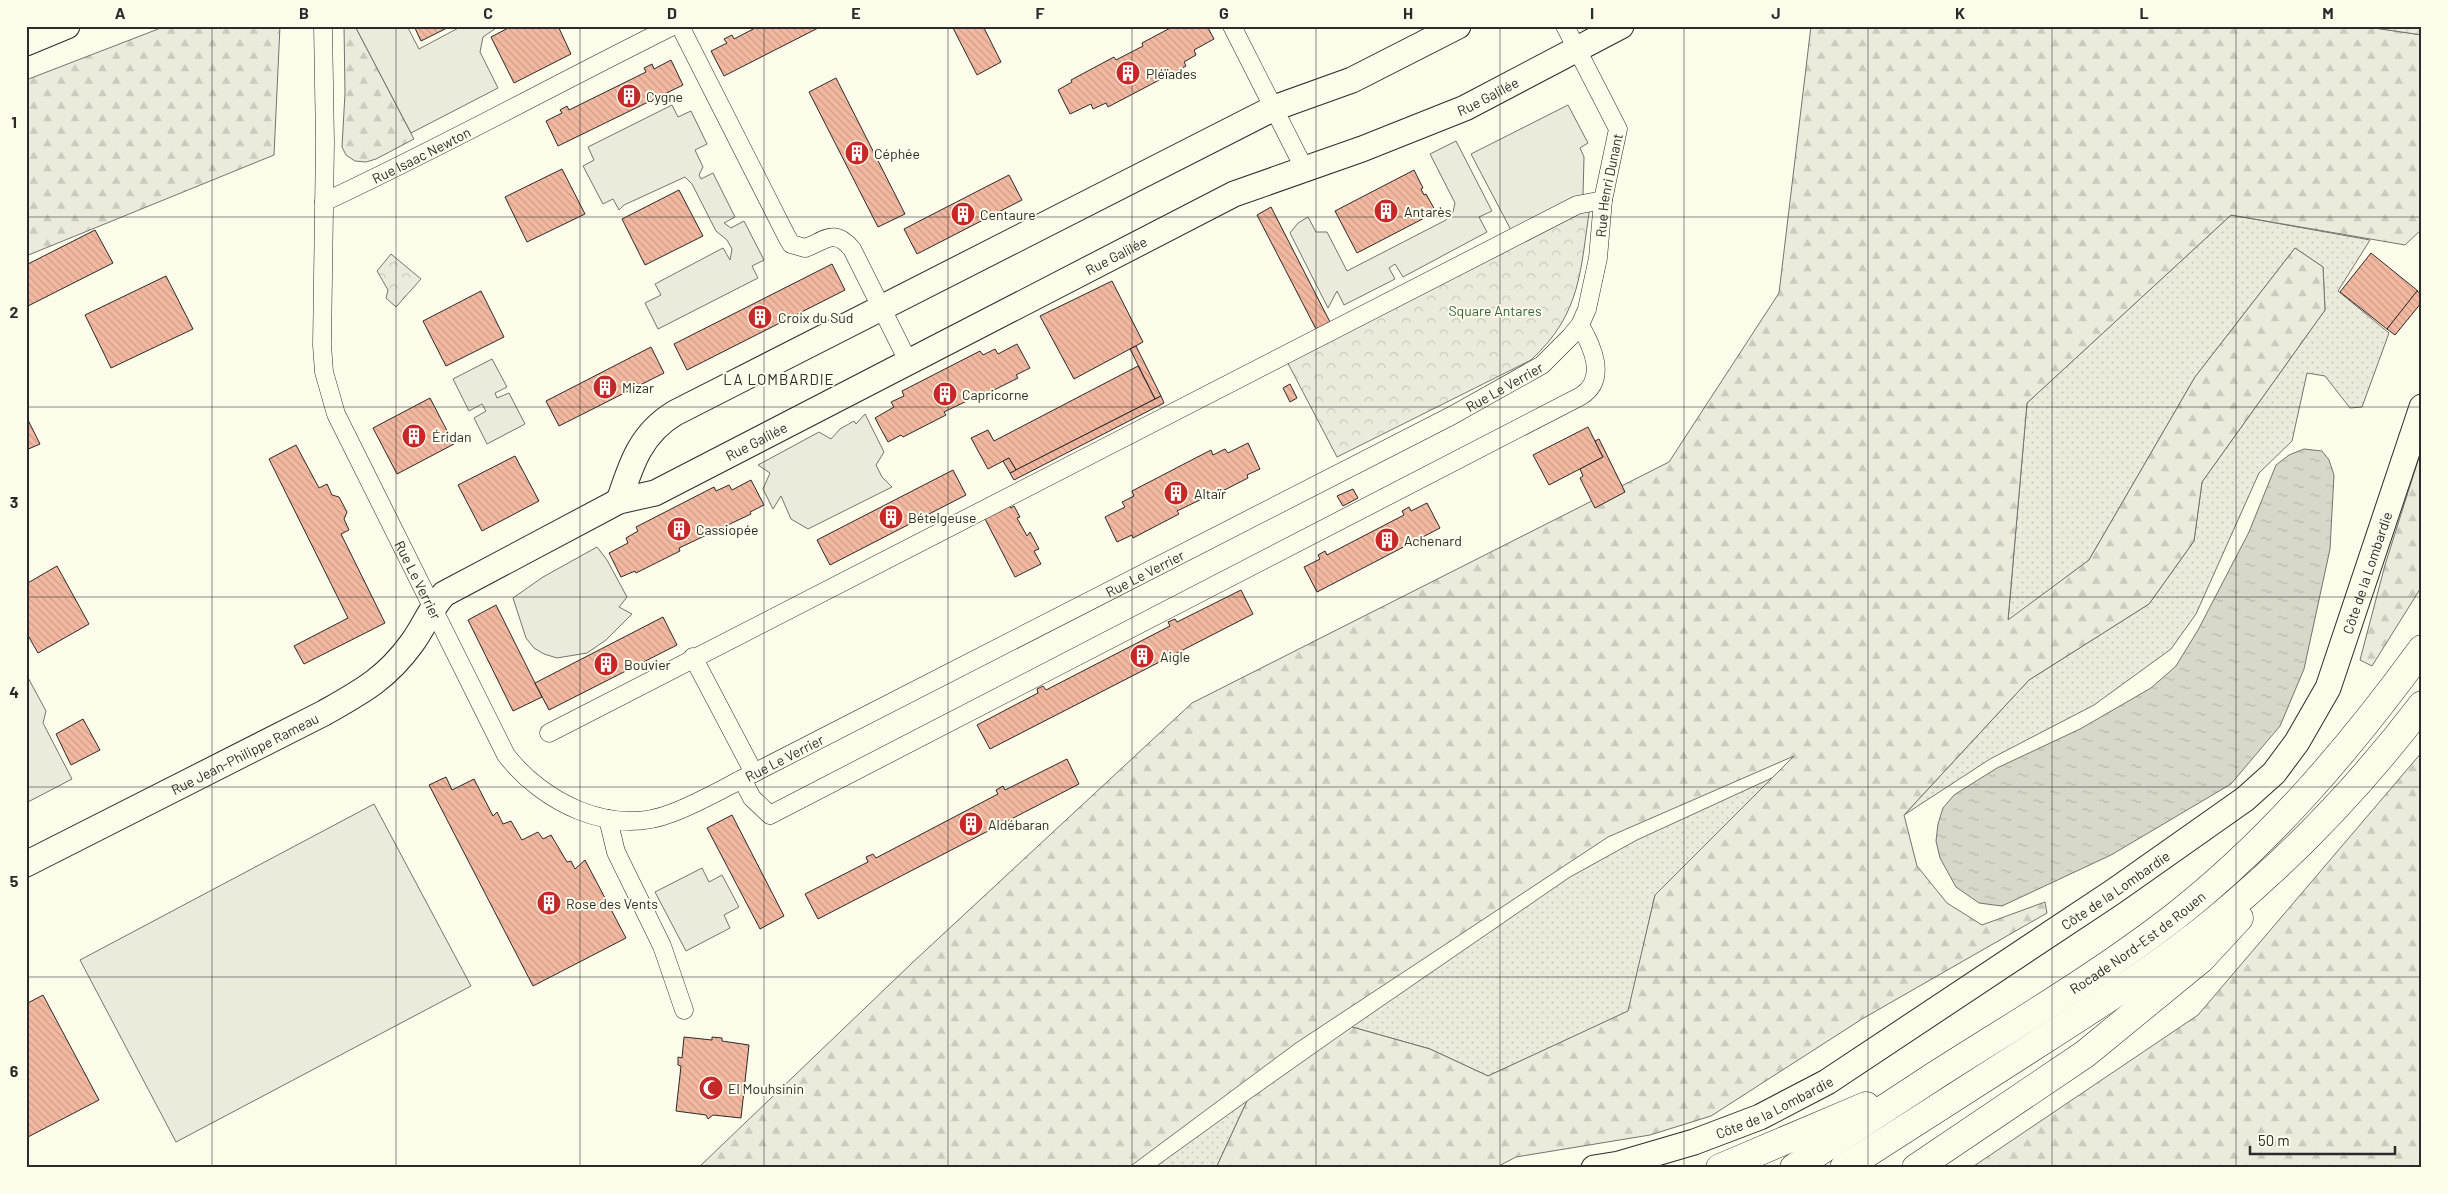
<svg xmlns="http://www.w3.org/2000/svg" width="2448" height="1194" font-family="Barlow,sans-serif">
<defs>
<pattern id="grass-dots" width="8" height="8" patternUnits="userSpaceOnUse" patternTransform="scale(1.25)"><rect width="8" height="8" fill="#ecebdb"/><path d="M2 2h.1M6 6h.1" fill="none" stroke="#cbcabc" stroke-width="1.8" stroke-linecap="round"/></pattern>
<pattern id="forest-firs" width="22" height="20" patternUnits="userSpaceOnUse" patternTransform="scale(1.25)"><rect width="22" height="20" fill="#ecebdb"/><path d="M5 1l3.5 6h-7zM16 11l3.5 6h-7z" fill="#cbcabc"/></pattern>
<pattern id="park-crowns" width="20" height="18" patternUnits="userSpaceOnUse" patternTransform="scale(1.25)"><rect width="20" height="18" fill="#ecebdb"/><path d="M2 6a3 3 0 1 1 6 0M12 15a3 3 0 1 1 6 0" fill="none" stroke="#cbcabc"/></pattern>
<pattern id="garden-furrows" width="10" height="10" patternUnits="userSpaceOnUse" patternTransform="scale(1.25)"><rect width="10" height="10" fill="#ecebdb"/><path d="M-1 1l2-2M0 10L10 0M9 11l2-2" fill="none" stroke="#cbcabc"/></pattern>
<pattern id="water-ripples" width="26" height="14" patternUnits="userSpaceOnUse" patternTransform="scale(1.25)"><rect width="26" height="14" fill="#d8d7c9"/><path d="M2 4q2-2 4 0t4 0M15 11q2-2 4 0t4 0" fill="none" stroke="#bab9ad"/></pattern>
<pattern id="building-back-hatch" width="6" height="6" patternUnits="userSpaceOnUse" patternTransform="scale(1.25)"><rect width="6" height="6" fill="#f2b8a0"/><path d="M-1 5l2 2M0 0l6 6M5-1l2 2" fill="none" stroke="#d09e8a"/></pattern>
</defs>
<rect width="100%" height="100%" fill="#fdfbea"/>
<g fill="url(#grass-dots)" stroke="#74746e">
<polygon points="2231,215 2370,240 2338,291 2389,333 2362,407 2350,408 2325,376 2307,373 2292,441 2259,473 2196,614 2171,649 2094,705 1990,759 1904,815 2029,680 2149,604 2194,541 2202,482 2325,310 2323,267 2295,248 2195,377 2089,560 2008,621 2027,403"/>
<polygon points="1774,777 1655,895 1629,1011 1488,1076 1430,1049 1352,1027 1570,877 1637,840"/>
<polygon points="1247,1101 1216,1168 1154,1168"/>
</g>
<g fill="url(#forest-firs)" stroke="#74746e">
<polygon points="166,26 280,26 274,155 26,256 26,80"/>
<polygon points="344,26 355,26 414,139 376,159 366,162 355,161 346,155 342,147 345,93"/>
<polygon points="1811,26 2361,26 2422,35 2422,229 2405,245 2231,215 2027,403 2008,620 2089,560 2195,377 2295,248 2323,267 2325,310 2202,482 2194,541 2149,604 2029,680 1904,815 1917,866 1947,903 1982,925 2045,902 2047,913 1862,1019 1711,1116 1650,1135 1516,1157 1495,1168 1216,1168 1247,1101 1352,1027 1430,1049 1488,1076 1628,1011 1655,895 1794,756 1608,837 1296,1043 1128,1168 698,1168 912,963 1192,703 1669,462 1779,293"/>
<polygon points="2422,448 2422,586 2372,666 2360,660 2385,565"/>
<polygon points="2422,752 2422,1168 1971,1168 2198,1015"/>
</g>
<g fill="url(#park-crowns)" stroke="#74746e">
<path d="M1590,207C1580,270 1582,313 1531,360L1337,457L1282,352Z"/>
<polygon points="391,254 421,279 396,307 386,298 388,290 377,271"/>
</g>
<polygon fill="url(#garden-furrows)" stroke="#74746e" points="2361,26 2422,26 2422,35"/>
<g fill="#ecebdb" stroke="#74746e">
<polygon points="26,674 46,711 43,723 72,779 26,803"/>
<polygon points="374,804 471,986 176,1142 80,960"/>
</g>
<g fill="#eceadb" stroke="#74746e">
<polygon points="355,26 407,26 419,49 462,26 499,26 483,37 480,52 498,88 411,133"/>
<polygon points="672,105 678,117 691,111 707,144 695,150 703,167 699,175 701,179 713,173 735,217 724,223 731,228 744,221 764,260 752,266 758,278 658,329 645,303 661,295 655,284 723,248 730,260 732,249 727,240 716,231 692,184 685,177 624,205 619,210 613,199 603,204 583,166 594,160 588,147"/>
<polygon points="1568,105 1588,143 1580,148 1584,157 1583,195 1512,232 1471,154"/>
<polygon points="1456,141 1492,211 1479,217 1487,232 1403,277 1395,264 1389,268 1395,279 1344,305 1337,291 1328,308 1290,233 1298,223 1308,217 1316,232 1327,232 1347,271 1446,220 1453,212 1455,203 1430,154"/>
<polygon points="492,359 507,387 495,393 497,398 509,393 525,424 487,444 474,418 486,411 482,404 469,411 453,379"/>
<polygon points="865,414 884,452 876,465 882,477 892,487 808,529 791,519 781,496 773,509 763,489 770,473 758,465 819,432 831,439 840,429 854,421 856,424"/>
<polygon points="597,547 607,560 627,597 619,607 632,614 606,640 587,653 557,658 544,654 534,648 526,638 513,598 543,577"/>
<polygon points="702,868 709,882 722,875 739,907 724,915 730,928 686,951 655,892"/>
</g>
<polygon fill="url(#water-ripples)" stroke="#74746e" points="2304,449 2322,451 2329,460 2334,475 2330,549 2304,669 2280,726 2231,784 2111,855 2002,906 1979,903 1956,887 1940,858 1936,841 1938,824 1943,808 1954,795 1997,768 2080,729 2151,688 2176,666 2198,630 2249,532 2276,465 2289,455"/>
<g fill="url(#building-back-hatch)" stroke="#2b2b2b">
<polygon points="414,26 451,26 421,41"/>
<polygon points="512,26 558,26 571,54 514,83 491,37"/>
<polygon points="759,26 822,26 724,76 711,51 727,43 724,39 732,35 734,39"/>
<polygon points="952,26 983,26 1001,62 977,75"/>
<polygon points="1174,26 1207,26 1214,39 1194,50 1196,55 1184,62 1186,66 1108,107 1106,103 1093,109 1091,104 1070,114 1058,90 1072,82 1071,80 1114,57 1116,60 1143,46 1142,43"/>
<polygon points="671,60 683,85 558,146 546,121 562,113 560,110 567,106 569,110 646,72 644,68 652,64 654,69"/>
<polygon points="836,78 905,214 878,227 809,92"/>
<polygon points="562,169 585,214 527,242 505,197"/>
<polygon points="1414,170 1423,188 1421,189 1424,195 1426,194 1436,212 1357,253 1335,211"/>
<polygon points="1009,175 1022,200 917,254 904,229"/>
<polygon points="679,190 703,236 645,265 622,219"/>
<polygon points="1271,207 1330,322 1316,329 1257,215"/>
<polygon points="95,230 113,263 26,307 26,265"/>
<polygon points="2371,253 2418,291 2387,329 2340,292"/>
<polygon points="832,264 845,290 687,370 674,344"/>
<polygon points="166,276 193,329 111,368 85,315"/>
<polygon points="1112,281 1143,342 1074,379 1040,316"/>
<polygon points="481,291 504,337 446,366 423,321"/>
<polygon points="2417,291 2422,295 2422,302 2395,335 2387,329"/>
<polygon points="1017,344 1030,368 1016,375 1018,378 974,400 973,398 944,412 946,415 903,437 901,435 888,442 875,418 894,407 891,402 904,396 902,391 980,351 983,355 995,349 998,354"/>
<polygon points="1136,346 1161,396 1155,399 1130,349"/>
<polygon points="651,347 664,373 559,426 546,401"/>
<polygon points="1138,366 1155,399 1016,470 1009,458 988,469 971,438 988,430 994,441"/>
<polygon points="1290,384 1297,398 1290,402 1283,388"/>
<polygon points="1161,396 1164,403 1014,480 1010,473"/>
<polygon points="430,398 454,444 397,474 373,428"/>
<polygon points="26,416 40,444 26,450"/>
<polygon points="1588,427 1603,457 1549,485 1533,455"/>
<polygon points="1599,439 1625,492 1595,508 1580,478 1583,476 1580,469 1603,457 1595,441"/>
<polygon points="1248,443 1260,469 1247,475 1248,478 1205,500 1204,498 1177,511 1179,514 1133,538 1132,535 1117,542 1105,517 1125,507 1122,502 1134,496 1132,491 1211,450 1213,455 1225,449 1228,453"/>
<polygon points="296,445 319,488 327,484 332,495 339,497 347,512 344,519 349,530 341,534 385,623 304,664 294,646 348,618 269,459"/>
<polygon points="515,456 539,501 482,531 458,485"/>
<polygon points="1009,458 1016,470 1010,473 1003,461"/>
<polygon points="953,470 966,495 830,565 817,540"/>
<polygon points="751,480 764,505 750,512 751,514 679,548 680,551 636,573 635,571 621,577 609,553 628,543 626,538 638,531 636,527 714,487 716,491 729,485 732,490"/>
<polygon points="1353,489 1358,498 1343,506 1337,496"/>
<polygon points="1427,503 1440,528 1317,592 1304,567 1320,559 1318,555 1325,551 1327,555 1404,515 1402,511 1409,507 1411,511"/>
<polygon points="1009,504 1011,508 1014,506 1020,517 1017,518 1027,536 1030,532 1039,549 1034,551 1041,564 1015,577 984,517"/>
<polygon points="57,566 89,624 38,653 26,632 26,584"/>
<polygon points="1241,590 1253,614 990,749 977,725 1038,693 1037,689 1043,686 1046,690 1170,626 1168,622 1175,619 1177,622"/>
<polygon points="496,605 542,697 513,711 468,620"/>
<polygon points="663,617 677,645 549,710 535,683"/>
<polygon points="83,719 100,750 71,765 56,734"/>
<polygon points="1067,759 1079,784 818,919 805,894 868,862 866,857 873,854 876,858 998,794 996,790 1003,786 1005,790"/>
<polygon points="446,777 452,790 474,779 493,816 497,812 503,824 511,821 522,840 538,832 543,839 551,835 567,862 571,861 575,869 585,860 626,938 533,986 429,785"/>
<polygon points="732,815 784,916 760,929 707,828"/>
<polygon points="43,995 99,1100 26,1138 26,1004"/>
<polygon points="684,1037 712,1040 712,1037 722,1038 722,1041 749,1045 741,1118 713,1115 708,1119 706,1115 676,1111 681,1066 678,1065 678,1057 682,1058"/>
</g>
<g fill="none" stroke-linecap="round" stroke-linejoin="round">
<defs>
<g id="street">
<path id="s1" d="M323,26L325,142L322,345L324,372L336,414L506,755C543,803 612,837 672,813C696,804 719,791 742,779L1451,416L1542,365L1570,337L1580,325L1587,309L1598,258L1603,200L1618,129L1565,26"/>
<path d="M680,26L787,237L791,244L805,248C825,241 834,227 852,249L909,363"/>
<polyline points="1232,26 1304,168"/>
<path id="s2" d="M324,202C442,147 556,84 673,26"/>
<polyline points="693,657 754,773"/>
<polyline points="549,733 1577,205 1603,200"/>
<path d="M742,779L752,798L770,815L1581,396C1608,379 1592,346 1580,325"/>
<polyline points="608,819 616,852 662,946 684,1010"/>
</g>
<g id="secondary">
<polyline points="26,43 67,26"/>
<path d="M619,501C631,465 640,434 675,413L1274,108L1352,80L1458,26"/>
<path id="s3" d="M26,864L324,713C361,692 386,679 412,643C424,627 430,609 444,594L619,501L655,493L1234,194L1362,149L1465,108L1621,26"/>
<path id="s4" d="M1594,1168L1619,1164L1694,1142L1760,1117L1827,1082L2113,892L2245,799L2274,773L2297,742L2328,688L2422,407"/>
</g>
<g id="highway">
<polyline points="1720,1168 1866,1106"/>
<path id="s5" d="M1794,1168C1842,1137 1888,1106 1936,1075C2016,1024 2098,976 2173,918C2270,842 2350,748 2422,649"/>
<path d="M1844,1168C1909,1126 1974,1085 2039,1043C2100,1004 2162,964 2218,918C2294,855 2362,784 2422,705"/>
<polyline points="1916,1168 2085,1054 2201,959 2239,918"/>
</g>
</defs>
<use href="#street" stroke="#2b2b2b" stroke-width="19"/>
<use href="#secondary" stroke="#2b2b2b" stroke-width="27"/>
<use href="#highway" stroke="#2b2b2b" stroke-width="29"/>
<use href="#street" stroke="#fdfbea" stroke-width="18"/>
<use href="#secondary" stroke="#fdfbea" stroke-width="25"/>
<use href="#highway" stroke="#fdfbea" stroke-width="28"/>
</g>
<path fill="none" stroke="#2b2b2b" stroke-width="1" stroke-opacity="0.55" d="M212,26V1168M396,26V1168M580,26V1168M764,26V1168M948,26V1168M1132,26V1168M1316,26V1168M1500,26V1168M1684,26V1168M1868,26V1168M2052,26V1168M2236,26V1168M26,217H2422M26,407H2422M26,597H2422M26,787H2422M26,977H2422"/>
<defs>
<symbol id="building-disc" viewBox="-11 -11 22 22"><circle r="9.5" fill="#c62828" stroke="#fdfbea"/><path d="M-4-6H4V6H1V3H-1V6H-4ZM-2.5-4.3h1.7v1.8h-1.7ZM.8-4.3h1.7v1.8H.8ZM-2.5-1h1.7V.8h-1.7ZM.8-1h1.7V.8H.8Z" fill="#fff"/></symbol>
<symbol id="mosque-disc" viewBox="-11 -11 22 22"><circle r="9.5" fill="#c62828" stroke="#fdfbea"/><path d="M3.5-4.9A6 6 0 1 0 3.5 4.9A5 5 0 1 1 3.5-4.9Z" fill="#fff"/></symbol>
</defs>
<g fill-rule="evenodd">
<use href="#building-disc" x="1114" y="59" width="28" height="28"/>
<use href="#building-disc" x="615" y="82" width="28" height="28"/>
<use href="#building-disc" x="843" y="139" width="28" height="28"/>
<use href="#building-disc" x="1372" y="197" width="28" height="28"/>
<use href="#building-disc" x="949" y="200" width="28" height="28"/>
<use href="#building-disc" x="746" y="303" width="28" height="28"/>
<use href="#building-disc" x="591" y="373" width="28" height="28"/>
<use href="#building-disc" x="931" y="380" width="28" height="28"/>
<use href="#building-disc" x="400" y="422" width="28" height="28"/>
<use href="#building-disc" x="1162" y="479" width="28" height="28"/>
<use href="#building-disc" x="877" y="503" width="28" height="28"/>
<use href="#building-disc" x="665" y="515" width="28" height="28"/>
<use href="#building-disc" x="1373" y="526" width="28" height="28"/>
<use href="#building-disc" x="1128" y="642" width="28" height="28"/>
<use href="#building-disc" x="592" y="650" width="28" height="28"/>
<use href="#building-disc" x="957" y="810" width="28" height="28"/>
<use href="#building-disc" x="535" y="889" width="28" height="28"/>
<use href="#mosque-disc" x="697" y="1074" width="28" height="28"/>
</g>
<g text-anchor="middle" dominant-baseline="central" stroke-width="4" stroke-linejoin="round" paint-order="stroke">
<g font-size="14" fill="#2b2b2b" stroke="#fdfbea" text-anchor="start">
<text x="1146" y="73">Pléïades</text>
<text x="646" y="96">Cygne</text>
<text x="874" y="153">Céphée</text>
<text x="1404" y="211">Antarès</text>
<text x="980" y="214">Centaure</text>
<text x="778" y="317">Croix du Sud</text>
<text x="622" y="387">Mizar</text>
<text x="962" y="394">Capricorne</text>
<text x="432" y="436">Éridan</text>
<text x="1194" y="493">Altaïr</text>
<text x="908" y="517">Bételgeuse</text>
<text x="696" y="529">Cassiopée</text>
<text x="1404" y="540">Achenard</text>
<text x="1160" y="656">Aigle</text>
<text x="624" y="664">Bouvier</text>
<text x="988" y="824">Aldébaran</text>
<text x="566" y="903">Rose des Vents</text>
<text x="728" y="1088">El Mouhsinin</text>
</g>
<g font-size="14" fill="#2b2b2b" stroke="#fdfbea">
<text stroke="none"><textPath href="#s3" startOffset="1665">Rue Galilée</textPath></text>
<text stroke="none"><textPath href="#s2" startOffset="108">Rue Isaac Newton</textPath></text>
<text stroke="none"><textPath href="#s1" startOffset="2136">Rue Henri Dunant</textPath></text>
<text stroke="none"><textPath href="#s3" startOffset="1260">Rue Galilée</textPath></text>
<text stroke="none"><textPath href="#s1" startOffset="1894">Rue Le Verrier</textPath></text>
<text stroke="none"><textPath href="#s3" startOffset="855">Rue Galilée</textPath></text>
<text stroke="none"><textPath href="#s1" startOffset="1489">Rue Le Verrier</textPath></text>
<text stroke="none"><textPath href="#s4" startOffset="1016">Côte de la Lombardie</textPath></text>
<text stroke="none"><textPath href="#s1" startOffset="575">Rue Le Verrier</textPath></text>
<text stroke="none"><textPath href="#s3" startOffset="245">Rue Jean-Philippe Rameau</textPath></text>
<text stroke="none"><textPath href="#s1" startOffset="1084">Rue Le Verrier</textPath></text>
<text stroke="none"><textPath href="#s4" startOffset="596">Côte de la Lombardie</textPath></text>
<text stroke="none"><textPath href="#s5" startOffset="411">Rocade Nord-Est de Rouen</textPath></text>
<text stroke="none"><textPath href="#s4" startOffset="191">Côte de la Lombardie</textPath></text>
</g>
<g font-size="14" fill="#34623c" stroke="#fdfbea">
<text x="1495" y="310">Square Antares</text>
</g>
<g font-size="15" letter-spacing="1" fill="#2b2b2b" stroke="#fdfbea">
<text x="779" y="379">LA LOMBARDIE</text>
</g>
</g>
<rect width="2448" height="1194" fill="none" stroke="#fdfbea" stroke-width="55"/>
<path d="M2250 1146v8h145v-8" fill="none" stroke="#2b2b2b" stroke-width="2.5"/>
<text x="2258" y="1146" font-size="15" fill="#2b2b2b" stroke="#fdfbea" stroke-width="4" paint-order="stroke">50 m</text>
<rect x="28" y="28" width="2392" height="1138" fill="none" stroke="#2b2b2b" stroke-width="2"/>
<g font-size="16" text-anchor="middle" font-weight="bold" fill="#2b2b2b">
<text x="120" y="19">A</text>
<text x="304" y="19">B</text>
<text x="488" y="19">C</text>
<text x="672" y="19">D</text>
<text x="856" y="19">E</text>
<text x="1040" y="19">F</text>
<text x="1224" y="19">G</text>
<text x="1408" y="19">H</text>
<text x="1592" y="19">I</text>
<text x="1776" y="19">J</text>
<text x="1960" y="19">K</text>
<text x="2144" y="19">L</text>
<text x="2328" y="19">M</text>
<text x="14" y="128">1</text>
<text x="14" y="318">2</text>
<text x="14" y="508">3</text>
<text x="14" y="698">4</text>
<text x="14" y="887">5</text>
<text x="14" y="1077">6</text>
</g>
</svg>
